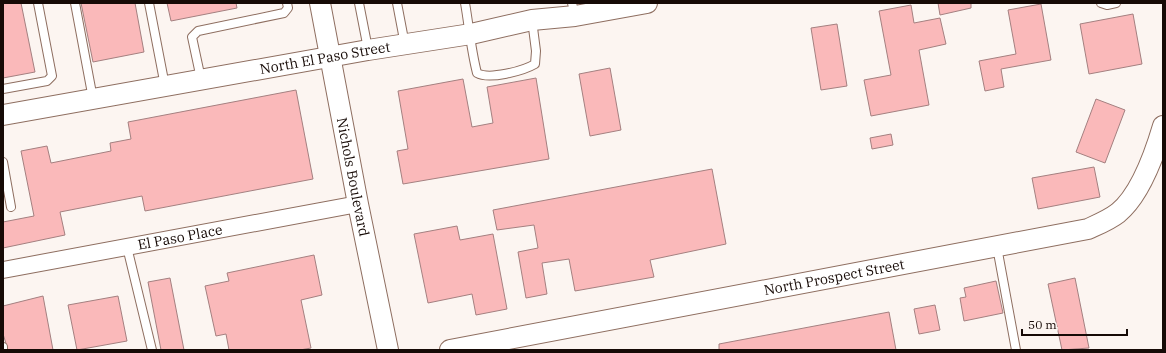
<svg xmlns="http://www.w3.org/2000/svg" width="1166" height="353" font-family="'IBM Plex Serif',serif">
<rect width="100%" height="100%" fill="#fcf5f1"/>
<g fill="#fab9ba" stroke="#a48080">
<polygon points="3,3 21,3 35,72 3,78"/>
<polygon points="81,3 135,3 144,52 93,62"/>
<polygon points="167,3 236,3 237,8 171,21"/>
<polygon points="938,3 971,3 971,8 940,15"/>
<polygon points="1041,4 1051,60 1001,69 1004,87 985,91 979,61 1016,54 1008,10"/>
<polygon points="911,5 914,23 940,18 946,44 919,50 929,105 871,116 864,80 891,75 879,11"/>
<polygon points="1133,14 1142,64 1089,74 1080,24"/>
<polygon points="837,24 847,86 821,90 811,28"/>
<polygon points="610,68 621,130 590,136 579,74"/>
<polygon points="536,78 549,159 403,184 397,151 408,149 398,91 463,79 472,127 493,123 487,87"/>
<polygon points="296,90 313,179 145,211 142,196 60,212 65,235 3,248 3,222 34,216 21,151 47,146 51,163 111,151 110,143 131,139 128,122"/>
<polygon points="1096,99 1125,110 1105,163 1076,152"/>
<polygon points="891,134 893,145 872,149 870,138"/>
<polygon points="1094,167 1100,197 1038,209 1032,178"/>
<polygon points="712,169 726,244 650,260 654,277 575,291 569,259 542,263 547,294 526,298 518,252 538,248 534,225 497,230 493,210"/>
<polygon points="457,226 460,240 493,234 507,309 476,315 472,294 428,303 414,234"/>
<polygon points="314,255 322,295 301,300 311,348 300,350 229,350 226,334 216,336 205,286 229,281 227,273"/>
<polygon points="170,278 184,350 161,350 148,282"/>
<polygon points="1075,278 1089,348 1062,350 1048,284"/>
<polygon points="996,281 1003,313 964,321 960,298 966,297 964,288"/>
<polygon points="43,296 53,350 8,350 3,334 3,306"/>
<polygon points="118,296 127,341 77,350 68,305"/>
<polygon points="935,305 940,330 919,334 914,309"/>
<polygon points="889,312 896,350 719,350 719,344"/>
</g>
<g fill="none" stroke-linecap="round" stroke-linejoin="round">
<defs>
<g id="service">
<polyline points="75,3 93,99"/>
<polyline points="149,3 165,86"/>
<polyline points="359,3 368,49"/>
<polyline points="397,3 405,45"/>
<path d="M465,3C469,26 471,50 477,73C489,80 523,71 535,64L536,51L532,20"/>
<polyline points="572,3 575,16"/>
<polyline points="1101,3 1107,5 1116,3"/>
<polyline points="201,79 192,37 198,31 284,13 288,8 287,3"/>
<polyline points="3,89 47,81 52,76 38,3"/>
<polyline points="3,162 11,207"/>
<polyline points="127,247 152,350"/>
<polyline points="997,247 1016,350"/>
<polyline points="3,347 3,350"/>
</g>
<g id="minor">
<path id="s1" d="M3,270L358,204"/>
</g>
<g id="tertiary">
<path id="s2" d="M320,3L358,204L388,350"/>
<path id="s3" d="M3,115L368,50L471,34L532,20L575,16L647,3"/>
<path id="s4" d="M450,350L1088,229C1099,224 1109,220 1118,213C1140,195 1155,153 1163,126"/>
</g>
</defs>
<use href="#service" stroke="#8e6e60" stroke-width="10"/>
<use href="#minor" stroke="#8e6e60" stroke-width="18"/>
<use href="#tertiary" stroke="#8e6e60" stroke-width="22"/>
<use href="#service" stroke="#fff" stroke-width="8"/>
<use href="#minor" stroke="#fff" stroke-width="16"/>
<use href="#tertiary" stroke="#fff" stroke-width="20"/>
</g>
<g text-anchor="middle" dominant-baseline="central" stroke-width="3" stroke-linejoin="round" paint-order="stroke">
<g font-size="14" fill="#160a06" stroke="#fcf5f1">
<text stroke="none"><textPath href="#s3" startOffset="327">North El Paso Street</textPath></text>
<text stroke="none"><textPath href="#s2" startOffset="177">Nichols Boulevard</textPath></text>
<text stroke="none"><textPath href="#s1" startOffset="180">El Paso Place</textPath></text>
<text stroke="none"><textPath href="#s4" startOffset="391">North Prospect Street</textPath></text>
</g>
</g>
<rect width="1166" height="353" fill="none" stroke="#160a06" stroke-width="8"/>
<path d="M1022 329v6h105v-6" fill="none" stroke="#160a06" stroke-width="2"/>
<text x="1028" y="329" font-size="12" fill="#160a06" stroke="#fcf5f1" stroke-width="3" paint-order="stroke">50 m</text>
</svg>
